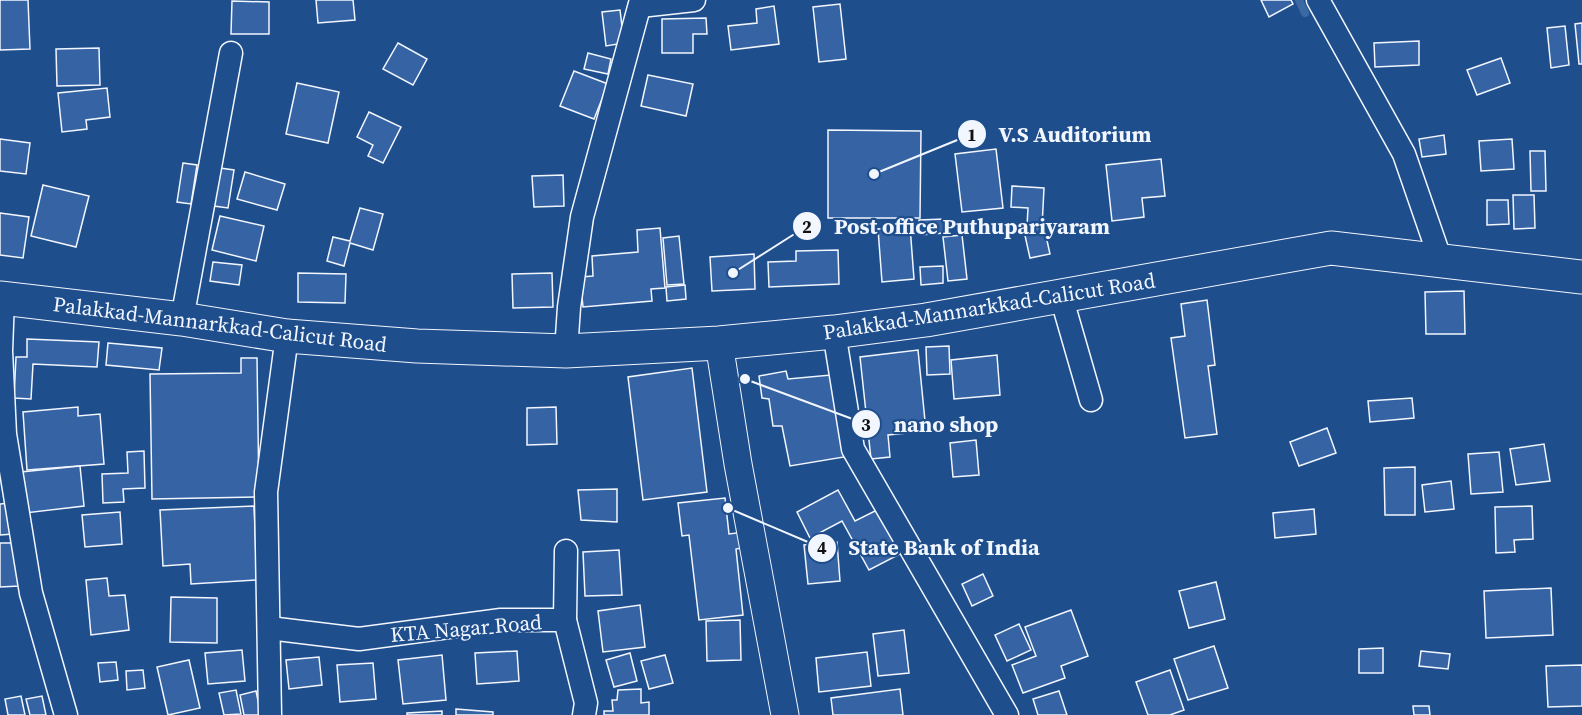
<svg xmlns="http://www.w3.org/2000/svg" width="1582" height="715" font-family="'Source Serif 4',serif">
<rect width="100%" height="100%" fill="#1f4e8c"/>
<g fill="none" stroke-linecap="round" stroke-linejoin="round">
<polyline stroke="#3b69a3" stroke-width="8" points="1299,0 1305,13"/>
</g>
<g fill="#3563a3" stroke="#f2f6ff" stroke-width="1.5">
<polygon points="0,0 28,0 30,49 0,50"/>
<polygon points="316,0 353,0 355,20 318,23"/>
<polygon points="1261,0 1291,0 1293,4 1269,17"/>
<polygon points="232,1 269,2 269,34 231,34"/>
<polygon points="840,4 846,59 819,62 813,7"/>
<polygon points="774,6 779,44 731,50 728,26 757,23 756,9"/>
<polygon points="620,10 624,43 606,46 602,12"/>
<polygon points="706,18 707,34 693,34 693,53 662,53 662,19"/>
<polygon points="1582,23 1582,64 1579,64 1575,24"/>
<polygon points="1565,26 1569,65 1551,68 1547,28"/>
<polygon points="1419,41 1419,65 1375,67 1374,43"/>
<polygon points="398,43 427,59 413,85 383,69"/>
<polygon points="99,48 100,85 57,86 56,49"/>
<polygon points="588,53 611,59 608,74 584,69"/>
<polygon points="1501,58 1510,83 1477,95 1467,70"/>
<polygon points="574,71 608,84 594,119 560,106"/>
<polygon points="648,75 693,84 686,116 641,106"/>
<polygon points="297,83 339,92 328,143 286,134"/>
<polygon points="107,88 110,117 86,120 87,129 62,132 58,93"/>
<polygon points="369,112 401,127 383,163 368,156 373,145 357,137"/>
<polygon points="828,130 921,131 920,218 828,218"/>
<polygon points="1444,135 1446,154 1422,157 1419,139"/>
<polygon points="0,139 30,143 26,174 0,171"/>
<polygon points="1512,139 1514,169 1481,171 1479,141"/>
<polygon points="996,149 1003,208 962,212 955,154"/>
<polygon points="1530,151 1545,151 1546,191 1531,191"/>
<polygon points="1161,159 1165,196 1142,198 1144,217 1112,221 1106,165"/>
<polygon points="183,163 197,165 191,204 177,202"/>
<polygon points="220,168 234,170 228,208 214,206"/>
<polygon points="245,172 285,184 277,210 237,199"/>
<polygon points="563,175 564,206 534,207 532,176"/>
<polygon points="43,185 89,196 76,247 31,236"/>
<polygon points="1012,186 1044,188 1042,227 1027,226 1028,208 1011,207"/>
<polygon points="1513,195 1534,195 1535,228 1514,229"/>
<polygon points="1487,200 1508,200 1509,224 1487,225"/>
<polygon points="360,208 383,214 373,250 350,243 344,266 327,261 333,237 350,241"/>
<polygon points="0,213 29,217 23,258 0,255"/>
<polygon points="220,216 264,226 256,261 212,250"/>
<polygon points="944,219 944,233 920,235 919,220"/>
<polygon points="910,226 914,279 882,282 878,229"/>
<polygon points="1044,227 1050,254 1030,258 1024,231"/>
<polygon points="660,228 665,288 651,289 652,301 583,307 580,277 593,276 592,256 638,252 637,230"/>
<polygon points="962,235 967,279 948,281 943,237"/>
<polygon points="679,236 684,284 667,285 663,238"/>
<polygon points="838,250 839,284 769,287 768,262 796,261 796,251"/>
<polygon points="754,254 755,289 712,291 710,257"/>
<polygon points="213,262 242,265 239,285 210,281"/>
<polygon points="943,266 943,283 921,285 920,267"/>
<polygon points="298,273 346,274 345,303 298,302"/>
<polygon points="552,273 553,307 513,308 512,274"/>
<polygon points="685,285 686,299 667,301 666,287"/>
<polygon points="1464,291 1465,334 1426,334 1425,292"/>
<polygon points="1207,300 1215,365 1208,366 1217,434 1185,438 1171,338 1185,336 1181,304"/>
<polygon points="27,339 99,342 97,367 33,364 31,399 14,398 16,357 27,357"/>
<polygon points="108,343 162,348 159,370 106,365"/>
<polygon points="949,346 950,374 927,375 926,347"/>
<polygon points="918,350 926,431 888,435 890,457 871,459 860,357"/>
<polygon points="997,355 1000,395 954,399 951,360"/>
<polygon points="241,358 257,358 259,497 152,499 150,374 241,373"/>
<polygon points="692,368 707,492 643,500 628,377"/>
<polygon points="786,371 788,379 831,375 844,457 790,466 782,426 773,426 769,399 762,398 759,376"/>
<polygon points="1412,398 1414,418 1370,422 1368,401"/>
<polygon points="78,407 78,416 100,414 104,464 27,470 23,412"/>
<polygon points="556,407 557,444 527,445 527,408"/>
<polygon points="1327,428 1336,453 1299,466 1290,442"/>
<polygon points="976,440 979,475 953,477 950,443"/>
<polygon points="1544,444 1550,481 1516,485 1510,449"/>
<polygon points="144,451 145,488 123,489 124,502 103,503 102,474 128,473 127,452"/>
<polygon points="1499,452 1503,492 1471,494 1468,454"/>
<polygon points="80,466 84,506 25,513 21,472"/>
<polygon points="1415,467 1415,515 1385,515 1384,468"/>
<polygon points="1451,481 1454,509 1425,512 1422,485"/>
<polygon points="617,489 617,522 581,520 578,490"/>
<polygon points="838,490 855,521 877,510 900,554 869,570 842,521 810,538 797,512"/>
<polygon points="725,498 729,534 744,532 746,547 736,549 743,615 699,620 689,535 682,536 678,503"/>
<polygon points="10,503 13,534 0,535 0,504"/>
<polygon points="254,506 257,580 191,584 190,564 163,566 160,510"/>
<polygon points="1532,506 1533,539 1514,540 1515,552 1496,553 1495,507"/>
<polygon points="1314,509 1316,534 1275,538 1273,513"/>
<polygon points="120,512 122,544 85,547 82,515"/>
<polygon points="837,542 840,581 808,584 804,545"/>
<polygon points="0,543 18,543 19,586 0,587"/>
<polygon points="619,550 622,595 585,596 583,552"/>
<polygon points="983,574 993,596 972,606 962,584"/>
<polygon points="107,578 109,596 125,595 129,630 91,635 86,580"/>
<polygon points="1216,582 1225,619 1189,628 1179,591"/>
<polygon points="1551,588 1553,635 1486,638 1484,591"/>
<polygon points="171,597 217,598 217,643 170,642"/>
<polygon points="640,605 645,647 603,652 598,611"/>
<polygon points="1071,610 1088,656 1061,666 1065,678 1023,693 1012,665 1036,656 1025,627"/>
<polygon points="740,620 741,660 707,661 706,621"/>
<polygon points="1019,624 1031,650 1007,661 995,635"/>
<polygon points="904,630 909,673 878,676 873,634"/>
<polygon points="1214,646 1228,688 1188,700 1174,659"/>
<polygon points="1383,648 1383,673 1359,673 1359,649"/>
<polygon points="242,650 245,681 208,684 205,653"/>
<polygon points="517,651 519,681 477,684 475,653"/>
<polygon points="1421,651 1450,654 1448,669 1419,666"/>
<polygon points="867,652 871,686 819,692 816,658"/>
<polygon points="630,653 637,681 614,687 606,660"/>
<polygon points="442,655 446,700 403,704 398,660"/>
<polygon points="665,655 673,683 649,689 641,661"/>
<polygon points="319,657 322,685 289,689 286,660"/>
<polygon points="189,660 200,708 168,715 157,667"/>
<polygon points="116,662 118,680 100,682 98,663"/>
<polygon points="373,663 376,699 340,702 337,665"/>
<polygon points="1582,665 1582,706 1548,707 1546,666"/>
<polygon points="143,670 145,688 127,690 126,671"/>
<polygon points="1170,670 1184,710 1170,715 1148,715 1136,682"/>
<polygon points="641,689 641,703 649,702 649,715 604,715 604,711 613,711 612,700 617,700 618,690"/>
<polygon points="900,689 903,715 833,715 831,698"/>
<polygon points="236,690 241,714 224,715 219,693"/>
<polygon points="256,691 261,715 244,715 240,695"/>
<polygon points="1059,691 1067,715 1038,715 1033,699"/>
<polygon points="21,696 25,715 8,715 5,699"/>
<polygon points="42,696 46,715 30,715 26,699"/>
<polygon points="1413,706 1429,706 1430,715 1414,715"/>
<polygon points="456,709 493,712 493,715 456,715"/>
<polygon points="442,711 442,715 407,715 407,713"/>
</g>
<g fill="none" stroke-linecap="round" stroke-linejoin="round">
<defs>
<g id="minor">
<polyline points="1318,0 1404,154 1441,261"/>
<polyline points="640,6 694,0"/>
<polyline points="1061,296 1091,400"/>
<polyline points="3,298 1,351 5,434 31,593 66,715"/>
<polyline points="182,319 231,53"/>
<polyline points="834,332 853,449 1007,715"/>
<polyline points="566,351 569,307 582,217 641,0"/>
<polyline points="565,620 566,551"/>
<polyline points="269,628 359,639 501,620 565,620 586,703 584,715"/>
<polyline points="270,715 266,492 287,336"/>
</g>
<polyline id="tertiary" points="719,343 738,464 785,715"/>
<polyline id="trunk" points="0,298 182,319 287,336 417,346 566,351 719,343 834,332 926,320 1331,248 1582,277"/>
</defs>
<use href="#minor" stroke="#f2f6ff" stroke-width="25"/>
<use href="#tertiary" stroke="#f2f6ff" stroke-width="29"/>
<use href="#trunk" stroke="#f2f6ff" stroke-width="35"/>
<use href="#minor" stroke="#1f4e8c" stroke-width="22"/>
<use href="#tertiary" stroke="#1f4e8c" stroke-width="27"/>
<use href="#trunk" stroke="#1f4e8c" stroke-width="33"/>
</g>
<g text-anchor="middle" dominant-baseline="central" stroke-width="4.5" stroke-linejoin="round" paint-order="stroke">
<g font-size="21" fill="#f2f6ff" stroke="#1f4e8c">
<text transform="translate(989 306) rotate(-9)">Palakkad-Mannarkkad-Calicut Road</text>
<text transform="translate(220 324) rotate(7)">Palakkad-Mannarkkad-Calicut Road</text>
<text transform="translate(466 628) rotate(-5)">KTA Nagar Road</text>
</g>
</g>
<path fill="none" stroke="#f2f6ff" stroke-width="2" d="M874 174L972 134M733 273L807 226M745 379L866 424M728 508L822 548"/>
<g fill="#f2f6ff" stroke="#1f4e8c" stroke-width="2">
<circle cx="874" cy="174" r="6"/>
<circle cx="733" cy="273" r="6"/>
<circle cx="745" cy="379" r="6"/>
<circle cx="728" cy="508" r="6"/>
<circle cx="972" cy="134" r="15"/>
<circle cx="807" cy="226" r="15"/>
<circle cx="866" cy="424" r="15"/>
<circle cx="822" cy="548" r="15"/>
</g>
<g font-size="18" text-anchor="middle" font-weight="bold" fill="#111">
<text x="972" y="141">1</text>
<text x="807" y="233">2</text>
<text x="866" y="431">3</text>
<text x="822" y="554">4</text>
</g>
<g font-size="22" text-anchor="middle" font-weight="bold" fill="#f2f6ff" stroke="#1f4e8c" stroke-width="4.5" stroke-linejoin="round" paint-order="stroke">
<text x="1075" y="142">V.S Auditorium</text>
<text x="972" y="234">Post office Puthupariyaram</text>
<text x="946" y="432">nano shop</text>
<text x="944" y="555">State Bank of India</text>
</g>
</svg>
